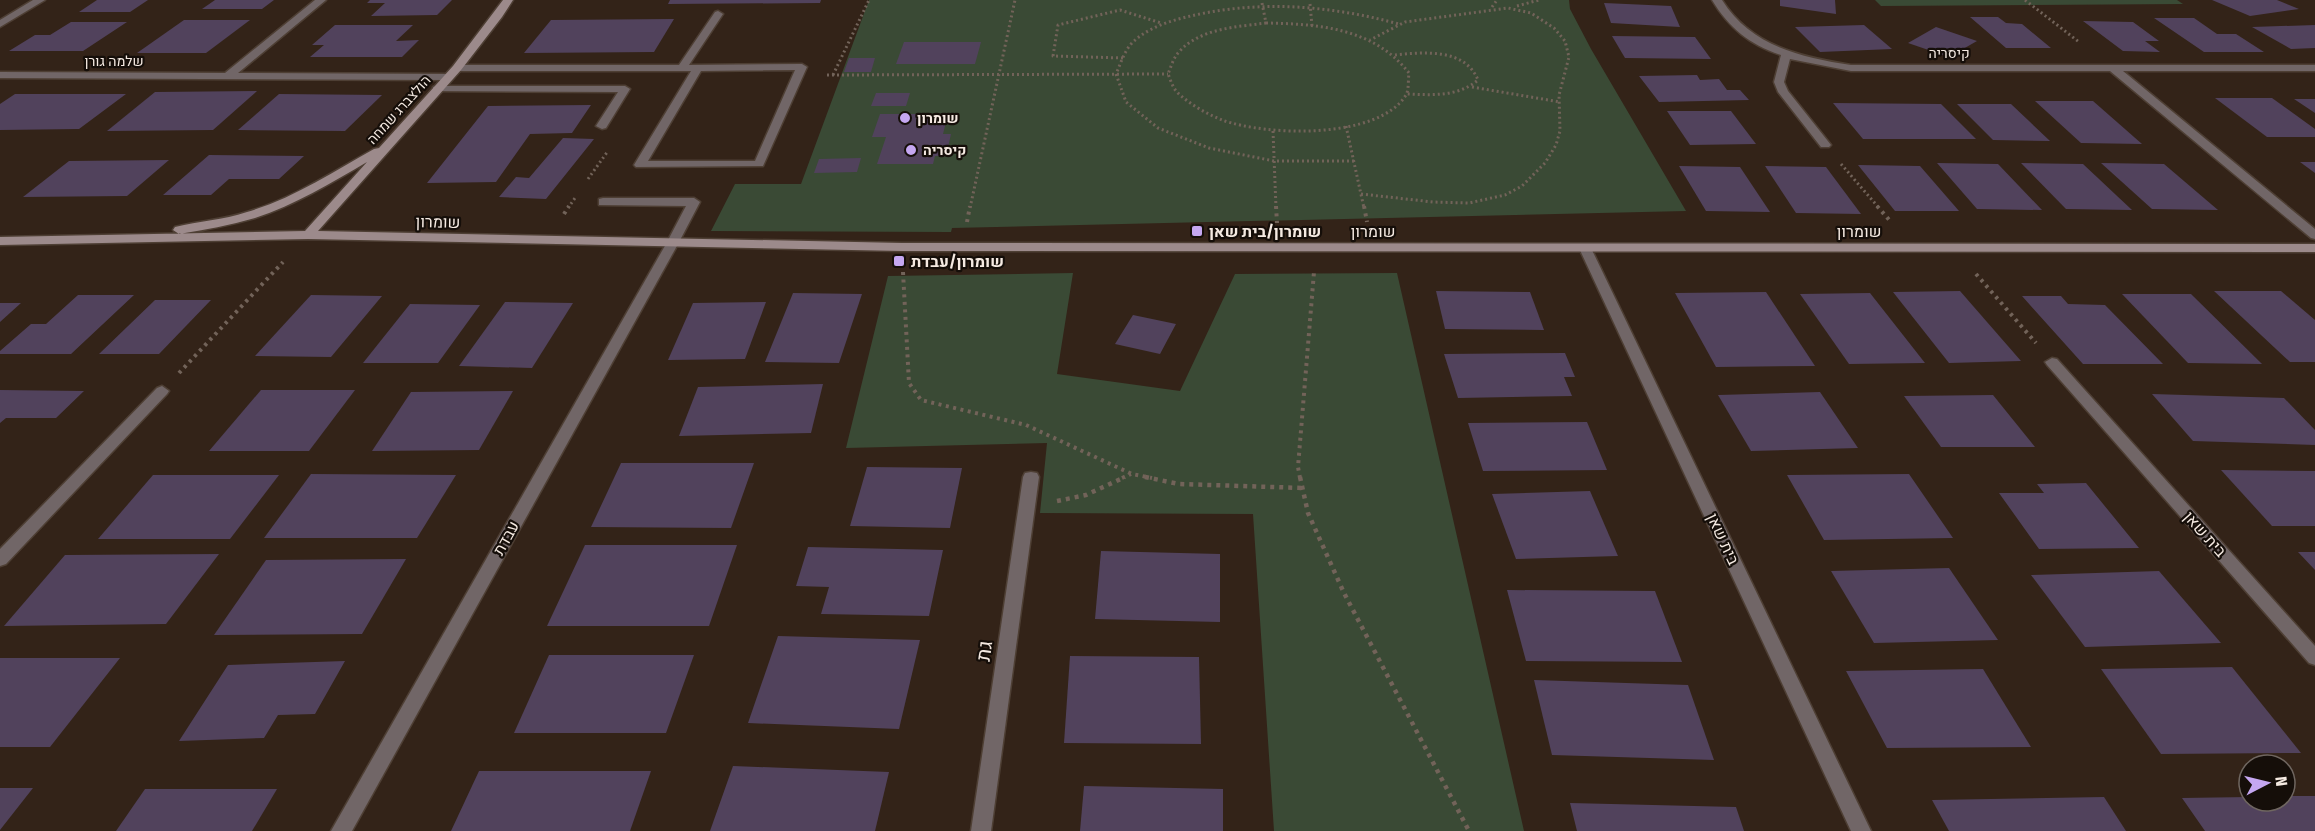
<svg xmlns="http://www.w3.org/2000/svg" width="2315" height="831" font-family="'Fira Sans Condensed',Heebo,sans-serif">
<rect width="100%" height="100%" fill="#332318"/>
<g fill="#3a4a35">
<polygon points="869,0 1569,0 1570,9 1591,49 1686,211 952,228 951,232 711,231 735,184 801,184"/>
<polygon points="1875,0 2177,0 2183,4 1881,6"/>
<polygon points="1073,273 1057,374 1180,391 1235,274 1397,273 1524,831 1274,831 1253,514 1040,513 1047,443 846,448 888,276"/>
</g>
<g fill="#51425c">
<polygon points="97,0 148,0 130,12 79,12"/>
<polygon points="215,0 274,0 262,9 202,9"/>
<polygon points="370,0 452,0 437,15 371,16 385,3 367,3"/>
<polygon points="670,0 821,0 820,3 668,4"/>
<polygon points="1780,0 1835,0 1836,14 1780,6"/>
<polygon points="2212,0 2277,0 2299,9 2250,16"/>
<polygon points="1604,3 1671,6 1680,27 1611,23"/>
<polygon points="1970,17 1998,17 2006,23 2022,24 2051,48 2006,48"/>
<polygon points="2154,18 2194,18 2217,34 2236,34 2264,52 2204,52"/>
<polygon points="674,19 654,52 524,53 551,20"/>
<polygon points="184,20 250,20 206,53 137,53"/>
<polygon points="2083,21 2133,22 2159,41 2145,41 2160,52 2123,51"/>
<polygon points="71,22 127,22 83,51 9,51 35,35 50,35"/>
<polygon points="335,25 413,25 396,41 419,40 402,57 310,57 324,45 312,45"/>
<polygon points="1864,25 1892,49 1820,52 1795,27"/>
<polygon points="2315,25 2315,48 2291,49 2252,27"/>
<polygon points="1936,27 1977,41 1949,57 1908,43"/>
<polygon points="1612,36 1695,37 1711,59 1625,58"/>
<polygon points="904,42 981,42 975,64 896,64"/>
<polygon points="849,58 875,58 871,72 844,72"/>
<polygon points="1697,75 1700,80 1719,79 1727,90 1740,90 1749,100 1659,102 1639,76"/>
<polygon points="257,91 213,130 107,131 155,92"/>
<polygon points="876,93 910,93 906,106 871,106"/>
<polygon points="15,94 126,94 79,129 0,130 0,104"/>
<polygon points="279,94 382,95 345,131 238,130"/>
<polygon points="2215,98 2272,98 2315,129 2315,137 2267,137"/>
<polygon points="2294,99 2315,99 2315,113"/>
<polygon points="2035,101 2093,101 2142,144 2081,143"/>
<polygon points="1833,103 1941,104 1976,139 1863,139"/>
<polygon points="1957,104 2011,104 2050,141 1993,140"/>
<polygon points="591,105 572,133 530,134 496,182 427,183 488,106"/>
<polygon points="1667,111 1731,111 1756,144 1690,145"/>
<polygon points="880,114 948,114 943,134 951,134 946,156 935,156 933,164 877,164 886,137 872,137"/>
<polygon points="563,138 594,139 546,199 499,197 516,177 529,178"/>
<polygon points="209,155 304,156 279,179 229,179 211,195 163,195"/>
<polygon points="861,158 857,172 814,173 819,159"/>
<polygon points="169,160 127,196 23,197 69,161"/>
<polygon points="2300,162 2315,162 2315,173"/>
<polygon points="1937,163 1998,164 2042,210 1977,209"/>
<polygon points="2021,163 2083,164 2132,210 2066,209"/>
<polygon points="2101,163 2164,164 2218,210 2152,209"/>
<polygon points="1858,165 1920,166 1959,211 1895,211"/>
<polygon points="1679,166 1740,167 1770,212 1706,211"/>
<polygon points="1765,166 1826,167 1861,214 1796,213"/>
<polygon points="1436,291 1530,292 1544,330 1445,329"/>
<polygon points="1960,291 2021,361 1949,363 1893,292"/>
<polygon points="2214,291 2281,291 2315,320 2315,362 2290,362"/>
<polygon points="1766,292 1815,366 1716,367 1675,293"/>
<polygon points="793,293 862,294 839,363 765,362"/>
<polygon points="1870,293 1925,363 1849,364 1800,294"/>
<polygon points="2122,294 2191,294 2262,364 2188,363"/>
<polygon points="78,295 134,295 71,354 0,354 0,351 31,324 46,324"/>
<polygon points="311,295 382,296 331,357 255,356"/>
<polygon points="2022,296 2061,296 2068,304 2105,305 2163,364 2083,364"/>
<polygon points="155,300 211,300 159,354 99,354"/>
<polygon points="505,302 573,303 532,368 459,366"/>
<polygon points="766,302 745,359 668,360 693,303"/>
<polygon points="0,303 21,303 0,322"/>
<polygon points="410,304 480,305 438,363 363,363"/>
<polygon points="1133,315 1176,324 1160,354 1115,344"/>
<polygon points="1565,353 1575,377 1564,377 1572,396 1458,398 1444,354"/>
<polygon points="823,384 811,433 679,436 698,387"/>
<polygon points="0,390 84,391 56,418 6,418 0,423"/>
<polygon points="261,390 355,390 309,451 209,451"/>
<polygon points="513,391 479,450 372,451 411,392"/>
<polygon points="1820,392 1858,448 1751,451 1718,395"/>
<polygon points="2152,394 2284,398 2315,430 2315,445 2193,441"/>
<polygon points="1993,395 2035,447 1941,447 1904,396"/>
<polygon points="1587,422 1607,470 1483,471 1468,423"/>
<polygon points="621,463 754,463 731,528 591,527"/>
<polygon points="867,467 962,468 950,528 850,526"/>
<polygon points="2221,470 2315,471 2315,526 2272,526"/>
<polygon points="311,474 456,475 417,538 264,538"/>
<polygon points="1909,474 1953,538 1824,540 1787,475"/>
<polygon points="153,475 279,475 230,539 98,539"/>
<polygon points="2086,483 2139,548 2039,549 1999,493 2044,493 2037,484"/>
<polygon points="1590,491 1618,556 1516,559 1492,494"/>
<polygon points="585,545 737,545 709,626 547,626"/>
<polygon points="808,547 943,550 929,616 821,614 829,587 796,586"/>
<polygon points="1101,551 1220,554 1220,622 1095,619"/>
<polygon points="2298,552 2315,552 2315,570"/>
<polygon points="219,554 166,624 4,626 65,555"/>
<polygon points="406,559 362,634 214,635 266,560"/>
<polygon points="1949,568 1998,640 1874,643 1831,571"/>
<polygon points="2159,571 2221,643 2085,647 2031,575"/>
<polygon points="1507,590 1655,591 1682,662 1526,661"/>
<polygon points="778,636 920,640 899,729 748,723"/>
<polygon points="549,655 694,655 666,733 514,733"/>
<polygon points="1070,656 1199,657 1201,744 1064,743"/>
<polygon points="0,658 120,658 50,747 0,747"/>
<polygon points="345,661 315,714 278,715 264,738 179,741 228,665"/>
<polygon points="2232,667 2301,753 2161,754 2101,669"/>
<polygon points="1983,669 2031,747 1887,748 1846,671"/>
<polygon points="1534,680 1688,685 1714,760 1552,755"/>
<polygon points="733,766 889,772 875,831 710,831"/>
<polygon points="479,771 651,771 630,831 451,831"/>
<polygon points="1084,786 1223,789 1223,831 1080,831"/>
<polygon points="0,788 33,788 0,830"/>
<polygon points="145,789 277,789 252,831 116,831"/>
<polygon points="2285,796 2315,796 2315,831 2205,831 2182,798 2249,797 2249,801 2285,801"/>
<polygon points="2104,797 2126,831 1949,831 1932,800"/>
<polygon points="1570,803 1736,807 1744,831 1577,831"/>
</g>
<g fill="none" stroke-linecap="round" stroke-linejoin="round">
<defs>
<g id="lane">
<path d="M718,11L723,14L689,65L802,64L807,67L763,166L636,167L634,165L691,71H457L452,68L457,65H679L715,12ZM795,70L755,161H648L701,71Z"/>
<polygon points="437,86 625,86 630,89 606,128 602,129 596,126 618,92 433,91 433,87"/>
<polygon points="603,198 694,198 700,202 678,244 672,248 666,244 686,206 599,205 599,199"/>
</g>
<g id="street">
<polygon points="33,0 45,0 0,27 0,20"/>
<polygon points="315,0 326,0 238,73 448,74 453,77 448,80 0,78 0,72 225,73"/>
<path d="M1712,0H1722C1751,46 1800,57 1851,65H2315V71H2123L2315,229V239L2311,238L2110,71H1851L1790,59L1784,82L1788,91L1831,145L1829,147H1821L1778,92L1774,82L1781,55C1750,45 1729,28 1712,0Z"/>
<polygon points="672,240 678,244 352,831 331,831 666,244"/>
<polygon points="1585,244 1591,248 1871,831 1851,831 1579,248"/>
<polygon points="2052,358 2057,359 2315,646 2315,665 2309,663 2047,365 2045,362"/>
<polygon points="162,386 169,391 167,394 6,564 0,566 0,549 157,388"/>
<polygon points="1031,472 1037,473 1039,477 991,831 971,831 1023,477 1025,473"/>
</g>
<path id="secondary" d="M503,0H513L502,17L461,70L318,231L902,243L2315,244V252L902,251L308,239L0,245V237L305,231L367,162C331,183 295,205 255,218C230,225 205,230 179,234L173,230L175,227C199,221 223,220 247,212C292,199 333,172 374,149L379,148L453,66Z"/>
</defs>
<use href="#lane" stroke="#4e3f34" stroke-width="3"/>
<use href="#street" stroke="#4e3f34" stroke-width="3"/>
<use href="#secondary" stroke="#4e3f34" stroke-width="3"/>
<g stroke="#726359" stroke-width="3" stroke-dasharray="2 3" stroke-linecap="butt">
<polyline points="2025,0 2079,42"/>
<polyline points="1262,3 1266,23"/>
<polyline points="1310,4 1312,26"/>
<polyline points="1517,6 1539,0"/>
<polyline points="1492,7 1497,0"/>
<path d="M1266,23C1319,24 1374,28 1409,73C1408,80 1409,90 1406,95C1378,140 1266,136 1222,120C1207,114 1191,105 1179,94C1173,89 1171,81 1168,74C1171,67 1173,59 1178,53C1199,28 1237,27 1266,23Z"/>
<path d="M1395,55C1424,52 1465,48 1478,80C1458,97 1432,95 1407,94"/>
<polyline points="1123,58 1053,56 1058,25 1120,10 1161,23"/>
<polyline points="827,75 1168,74"/>
<polyline points="833,75 869,0"/>
<polyline points="1472,87 1560,102"/>
<polyline points="1346,126 1364,208"/>
<polyline points="1273,131 1276,208"/>
<path d="M1354,161H1274L1209,148L1158,128L1126,102L1116,74C1121,63 1124,51 1133,42C1150,26 1173,20 1195,15C1264,0 1332,6 1399,24"/>
<polyline points="1841,164 1879,208"/>
<polyline points="588,179 608,151"/>
<polyline points="1361,194 1433,202 1469,203 1505,195 1522,186 1545,163 1556,145 1560,131 1559,95 1569,57 1565,41 1554,28 1531,13 1508,8 1405,22 1370,40"/>
<polyline points="568,208 575,198"/>
<polyline points="970,208 1015,0"/>
</g>
<g stroke="#726359" stroke-width="4" stroke-dasharray="3 4.5" stroke-linecap="butt">
<polyline points="1276,206 1277,223"/>
<polyline points="1364,206 1367,222"/>
<polyline points="1877,206 1891,222"/>
<polyline points="564,214 569,206"/>
<polyline points="967,222 970,206"/>
<polyline points="903,272 909,383 921,400 1026,425 1132,474 1152,478"/>
<polyline points="1976,274 2036,343"/>
<polyline points="179,373 283,262"/>
<polyline points="1122,478 1131,474"/>
<polyline points="1300,478 1298,467 1314,272"/>
</g>
<g stroke="#726359" stroke-width="4.5" stroke-dasharray="4 5" stroke-linecap="butt">
<polyline points="1145,477 1179,484 1303,488"/>
<polyline points="1300,477 1308,513 1344,593 1469,831"/>
<polyline points="1057,501 1086,495 1125,477"/>
</g>
<use href="#lane" fill="#716667" fill-rule="evenodd"/>
<use href="#street" fill="#716667" fill-rule="evenodd"/>
<use href="#secondary" fill="#9c8a8b" fill-rule="evenodd"/>
</g>
<g fill="#c5a7f1" stroke="#150e09" stroke-width="2">
<circle cx="905" cy="118" r="6"/>
<circle cx="911" cy="150" r="6"/>
<rect x="1191" y="225" width="12" height="12" rx="3"/>
<rect x="893" y="255" width="12" height="12" rx="3"/>
</g>
<g text-anchor="middle" dominant-baseline="central" stroke-width="4.5" stroke-linejoin="round" paint-order="stroke">
<g font-size="14" fill="#f5eae2" stroke="#150e09">
<text x="1949" y="53">קיסריה</text>
<text x="114" y="61">שלמה גורן</text>
<text transform="translate(399 110) rotate(-48)">הולצברג שמחה</text>
</g>
<g font-size="14" font-weight="bold" fill="#f5eae2" stroke="#150e09" text-anchor="start">
<text x="917" y="118">שומרון</text>
<text x="923" y="150">קיסריה</text>
</g>
<g font-size="16" fill="#f5eae2" stroke="#150e09">
<text transform="translate(438 222) rotate(1)">שומרון</text>
<text x="1373" y="231">שומרון</text>
<text x="1859" y="231">שומרון</text>
<text transform="translate(2205 534) rotate(48)">בית שאן</text>
<text transform="translate(506 538) rotate(-61)">עבדת</text>
<text transform="translate(1723 539) rotate(65)">בית שאן</text>
</g>
<g font-size="16" font-weight="bold" fill="#f5eae2" stroke="#150e09" text-anchor="start">
<text x="1209" y="231">שומרון/בית שאן</text>
<text x="911" y="261">שומרון/עבדת</text>
</g>
<g font-size="20" fill="#f5eae2" stroke="#150e09">
<text transform="translate(984 651) rotate(-82)">גת</text>
</g>
</g>
<g transform="translate(2267 783) rotate(83)"><circle r="28" fill="#150e09" stroke="#6f6660" stroke-width="1.5"/>
<path d="M0-4.5L10 22L0 15L-10 22Z" fill="#c5a7f1"/>
<text y="-9" font-size="16" font-weight="bold" text-anchor="middle" fill="#f5eae2">N</text>
</g>
</svg>
